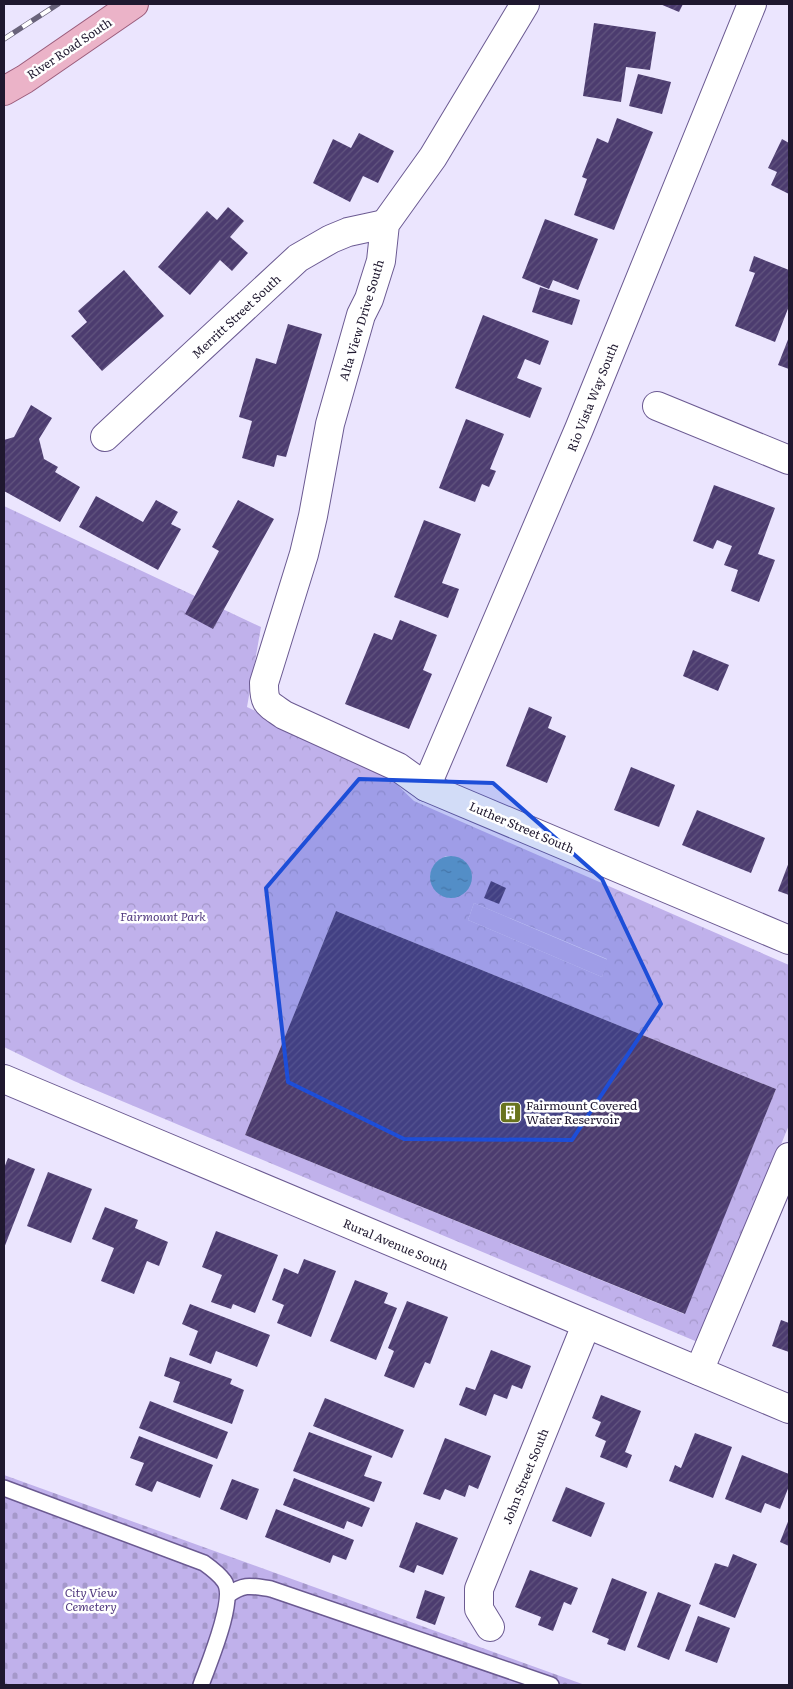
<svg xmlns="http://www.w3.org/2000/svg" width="793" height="1689" font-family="Literata,serif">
<defs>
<pattern id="cemetery-stones" width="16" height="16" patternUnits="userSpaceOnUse" patternTransform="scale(1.25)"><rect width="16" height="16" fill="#c0b1eb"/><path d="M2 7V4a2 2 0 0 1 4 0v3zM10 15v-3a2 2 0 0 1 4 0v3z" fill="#a598ca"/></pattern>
<pattern id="park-crowns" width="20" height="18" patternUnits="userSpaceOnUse" patternTransform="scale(1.25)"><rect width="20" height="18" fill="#c0b1eb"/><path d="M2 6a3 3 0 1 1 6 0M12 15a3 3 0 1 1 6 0" fill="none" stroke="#a598ca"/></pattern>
<pattern id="water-ripples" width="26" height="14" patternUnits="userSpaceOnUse" patternTransform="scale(1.25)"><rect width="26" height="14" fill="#619ec3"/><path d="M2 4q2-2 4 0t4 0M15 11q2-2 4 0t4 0" fill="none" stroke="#4f809f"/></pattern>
<pattern id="building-hatch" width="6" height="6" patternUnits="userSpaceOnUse" patternTransform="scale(1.25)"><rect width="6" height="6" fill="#4c3c6f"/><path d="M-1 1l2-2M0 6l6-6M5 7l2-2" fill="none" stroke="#62557f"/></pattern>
</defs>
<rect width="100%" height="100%" fill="#ebe5fe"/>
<polygon fill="url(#cemetery-stones)" points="4,1475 585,1685 4,1685"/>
<path fill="url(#park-crowns)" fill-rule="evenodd" d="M4,506L261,627L247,707L387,775L414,801L789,965V1125L700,1343L74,1081L4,1047ZM446,856C458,856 467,861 471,872L461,895L448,898L430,878C431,867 436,861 446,856ZM474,903L607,959L602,977L468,920ZM336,911L776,1089L684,1314L245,1135Z"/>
<polygon fill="#c0b1eb" points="474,903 608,960 602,977 468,920"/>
<circle fill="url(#water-ripples)" cx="451" cy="877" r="21"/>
<g fill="url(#building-hatch)">
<polygon points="660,4 683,4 679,12"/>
<polygon points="594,23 656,32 650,70 626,67 621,102 583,96"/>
<polygon points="638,74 671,82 662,114 629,106"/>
<polygon points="617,118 653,132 614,230 574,215 587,179 582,177 597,138 608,143"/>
<polygon points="359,133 394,151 378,183 363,176 350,202 313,183 333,139 351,148"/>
<polygon points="782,139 789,143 789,194 771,185 777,172 768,168"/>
<polygon points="228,207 244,221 230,237 248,253 232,271 220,260 190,295 158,267 207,211 217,220"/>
<polygon points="545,219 598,239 578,290 553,280 549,289 522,278"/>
<polygon points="754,256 789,270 789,306 775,342 735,326 755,273 749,271"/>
<polygon points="124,270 164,316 102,371 71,336 87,322 78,311"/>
<polygon points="540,287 580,300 572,325 532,312"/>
<polygon points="483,315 549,341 540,365 525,359 517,378 542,388 530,418 455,388"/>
<polygon points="288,324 322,334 286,457 277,455 274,467 242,458 252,421 239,417 256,358 276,364"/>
<polygon points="789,337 789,369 778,365"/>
<polygon points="31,405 52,418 39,439 44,459 58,467 55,472 80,487 60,522 4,491 4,440 14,437"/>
<polygon points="466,419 504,434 490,469 496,471 489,487 482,484 475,502 439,488"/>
<polygon points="714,485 775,508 758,554 775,560 759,602 731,591 738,570 724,565 732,546 717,540 713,549 693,541"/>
<polygon points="96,496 143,522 156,500 178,512 171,524 181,529 158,570 79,527"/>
<polygon points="238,500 274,519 213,629 185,614 219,551 212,547"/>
<polygon points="424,520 461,534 442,583 459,589 448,618 394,597"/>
<polygon points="400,620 437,635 423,670 432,674 409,729 345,704 374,633 392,640"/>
<polygon points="693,650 729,665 718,691 683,676"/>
<polygon points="529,707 552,717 548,728 566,736 547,783 506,766"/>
<polygon points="631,767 675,785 659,827 614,810"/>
<polygon points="697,810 765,838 751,873 682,845"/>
<polygon points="789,862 789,895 778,891"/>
<polygon points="491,881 506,888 499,904 484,898"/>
<polygon points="336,911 776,1089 685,1314 245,1135"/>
<polygon points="8,1158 35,1169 4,1248 4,1168"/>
<polygon points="48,1172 92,1189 71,1243 27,1226"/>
<polygon points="105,1207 138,1220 135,1228 168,1242 159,1266 147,1261 134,1294 101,1281 114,1248 92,1239"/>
<polygon points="216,1231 278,1255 255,1313 233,1304 231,1309 211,1302 222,1275 202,1267"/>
<polygon points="304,1259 336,1271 311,1337 277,1323 284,1305 272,1300 284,1268 298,1274"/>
<polygon points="355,1280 388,1293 384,1303 397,1308 376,1360 330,1341"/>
<polygon points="407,1301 448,1317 430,1364 425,1362 414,1388 384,1376 394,1351 388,1348"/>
<polygon points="190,1304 270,1335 257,1367 216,1351 211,1364 189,1355 198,1331 182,1324"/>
<polygon points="781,1320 789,1323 789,1352 772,1346"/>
<polygon points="491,1350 531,1366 522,1389 512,1385 507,1399 494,1394 486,1416 459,1405 466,1387 475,1390"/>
<polygon points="170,1357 232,1379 230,1384 244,1390 232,1424 173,1402 180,1382 164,1376"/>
<polygon points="601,1395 641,1411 625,1452 632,1455 627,1468 600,1457 606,1441 595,1436 601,1422 592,1418"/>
<polygon points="325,1398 404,1430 392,1458 313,1426"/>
<polygon points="150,1401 228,1432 217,1459 139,1428"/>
<polygon points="309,1432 372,1456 364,1476 382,1482 374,1502 293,1471"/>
<polygon points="695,1433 732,1447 713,1498 669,1481 675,1465 681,1468"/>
<polygon points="139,1436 213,1465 200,1498 157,1481 152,1492 135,1485 144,1463 130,1458"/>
<polygon points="445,1438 491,1456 478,1489 469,1485 465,1497 445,1489 440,1500 423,1494"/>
<polygon points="742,1455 789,1474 789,1486 780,1509 765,1503 761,1513 725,1499"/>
<polygon points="294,1478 370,1508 362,1527 347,1521 344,1529 283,1505"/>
<polygon points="232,1479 259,1489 247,1520 220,1509"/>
<polygon points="566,1487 605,1503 591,1537 552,1521"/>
<polygon points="276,1509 354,1540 346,1560 333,1555 330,1563 265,1537"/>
<polygon points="789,1519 789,1546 780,1542"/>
<polygon points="416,1522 458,1538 443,1575 417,1565 414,1573 399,1567"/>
<polygon points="733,1554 757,1564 735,1618 699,1604 715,1563 728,1567"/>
<polygon points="530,1570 578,1588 571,1605 564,1602 553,1631 538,1625 541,1617 515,1607"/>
<polygon points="612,1578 647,1592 625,1651 607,1644 609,1639 592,1632"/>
<polygon points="425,1590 445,1597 435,1625 416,1618"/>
<polygon points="658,1592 691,1605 669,1660 637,1647"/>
<polygon points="698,1616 730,1628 717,1663 685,1651"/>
</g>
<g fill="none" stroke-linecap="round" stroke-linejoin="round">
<defs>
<g id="lane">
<path d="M4,1488L204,1563C211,1568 219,1574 224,1581C237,1598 208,1665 201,1685"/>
<path d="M228,1595C245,1583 251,1586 271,1589L551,1685"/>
</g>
<g id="street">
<path d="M525,4L433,157L385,224L381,261L369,299L361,315L330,424L313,516L304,554L264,683C264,704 267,703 284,715L398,767L426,787L789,940"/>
<polyline points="657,406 789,460"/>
<polyline points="105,437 298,258 331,239 348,232 385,224"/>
<polyline points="426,787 579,429 752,4"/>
<polyline points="4,1079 789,1409"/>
<polyline points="699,1371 789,1157"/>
<polyline points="490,1627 479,1609 479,1589 586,1325"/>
</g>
<polyline id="primary" points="4,91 25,79 134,4"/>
</defs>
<use href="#lane" stroke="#6b5a92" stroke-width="18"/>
<use href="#street" stroke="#6b5a92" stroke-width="30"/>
<use href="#primary" stroke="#9a5c7b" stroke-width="30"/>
<use href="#lane" stroke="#fff" stroke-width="15"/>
<use href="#street" stroke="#fff" stroke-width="28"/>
<use href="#primary" stroke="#ebb3c8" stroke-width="28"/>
<defs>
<polyline id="rail" points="4,39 58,4"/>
</defs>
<use href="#rail" stroke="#69637a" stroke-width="5.5"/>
<use href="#rail" stroke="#fff" stroke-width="4" stroke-dasharray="11" stroke-linecap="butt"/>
</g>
<path fill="#1d4ed8" fill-opacity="0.2" stroke="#1d4ed8" stroke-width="4" stroke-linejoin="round" d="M359,779L493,783L602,879L661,1004L572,1140L404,1139L288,1082L266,888Z"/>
<defs>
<symbol id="building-square" viewBox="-11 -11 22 22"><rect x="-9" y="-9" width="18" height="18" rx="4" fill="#69741e" stroke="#fff"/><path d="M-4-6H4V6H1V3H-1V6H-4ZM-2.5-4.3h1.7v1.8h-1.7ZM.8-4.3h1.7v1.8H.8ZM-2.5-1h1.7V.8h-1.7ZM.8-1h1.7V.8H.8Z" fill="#fff"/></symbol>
</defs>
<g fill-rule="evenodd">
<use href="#building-square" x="498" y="1100" width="25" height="25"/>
</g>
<g text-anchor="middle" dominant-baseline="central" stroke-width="5" stroke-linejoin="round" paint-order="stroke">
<g font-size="12" fill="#1f182f" stroke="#fff">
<text transform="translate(69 48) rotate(-34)">River Road South</text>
<text transform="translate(236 316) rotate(-43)">Merritt Street South</text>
<text transform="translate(361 320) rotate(-73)">Alta View Drive South</text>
<text transform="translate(592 397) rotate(-68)">Rio Vista Way South</text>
<text transform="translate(522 827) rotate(23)">Luther Street South</text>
<text transform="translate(396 1244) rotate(23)">Rural Avenue South</text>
<text transform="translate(525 1476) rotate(-68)">John Street South</text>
</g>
<g font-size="12" font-style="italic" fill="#50387e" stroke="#fff">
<text x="163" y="916">Fairmount Park</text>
<text x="91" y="1592">City View<tspan x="91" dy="14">Cemetery</tspan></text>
</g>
<g font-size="12" fill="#1f182f" stroke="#fff" text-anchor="start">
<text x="526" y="1105">Fairmount Covered<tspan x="526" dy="14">Water Reservoir</tspan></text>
</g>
</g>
<rect width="793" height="1689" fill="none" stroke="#1f182f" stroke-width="10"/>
</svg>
